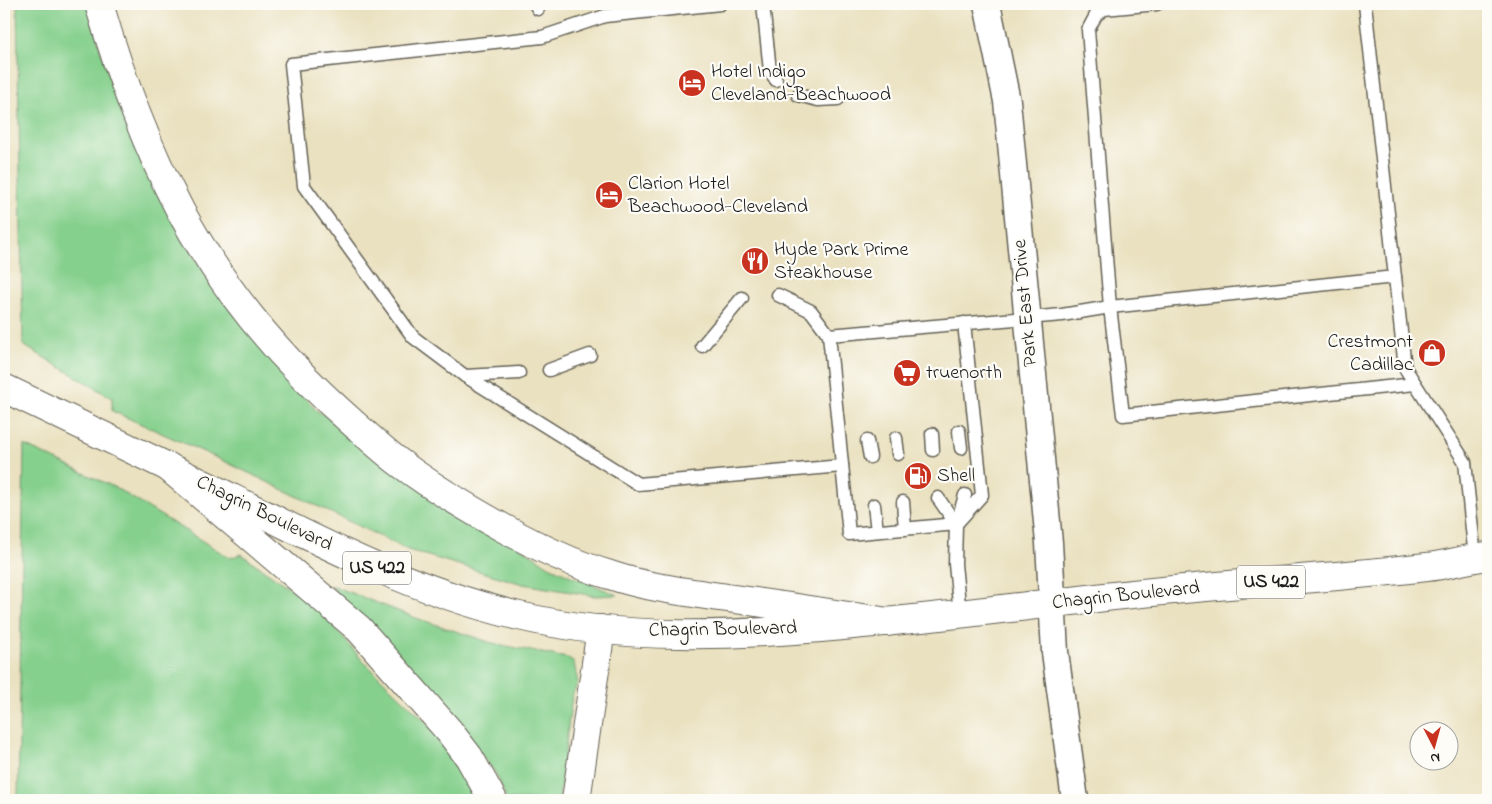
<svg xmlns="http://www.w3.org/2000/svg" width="1492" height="804" font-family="'Indie Flower',sans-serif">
<rect width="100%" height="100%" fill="#fdfcf7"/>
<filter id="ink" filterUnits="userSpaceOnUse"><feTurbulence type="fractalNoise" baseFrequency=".02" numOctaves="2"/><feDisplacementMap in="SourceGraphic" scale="10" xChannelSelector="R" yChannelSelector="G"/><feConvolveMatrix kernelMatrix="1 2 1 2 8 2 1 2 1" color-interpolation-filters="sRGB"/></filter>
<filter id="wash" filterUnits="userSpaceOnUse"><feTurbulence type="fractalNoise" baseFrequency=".0096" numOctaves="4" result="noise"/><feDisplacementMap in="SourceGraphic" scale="20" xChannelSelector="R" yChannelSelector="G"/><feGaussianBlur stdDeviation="1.12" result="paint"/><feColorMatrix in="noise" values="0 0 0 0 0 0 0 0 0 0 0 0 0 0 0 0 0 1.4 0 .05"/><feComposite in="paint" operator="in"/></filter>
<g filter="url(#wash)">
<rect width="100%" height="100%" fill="#eae1c0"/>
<g fill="#86d08d" stroke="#517654">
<polygon points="17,4 87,4 114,94 145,172 202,269 231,310 316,410 549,566 571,576 618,595 595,596 523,584 408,550 226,462 112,411 112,398 23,345"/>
<polygon points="24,445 116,488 230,558 241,554 317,607 363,661 443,738 479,800 18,800"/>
<polygon points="331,585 416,618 492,643 567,658 574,663 578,683 572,696 559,800 507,800 496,774 428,683 336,593"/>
</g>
</g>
<g filter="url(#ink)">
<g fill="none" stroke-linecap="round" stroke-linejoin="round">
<defs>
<g id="service">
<polyline points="535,4 538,9"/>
<polyline points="720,4 605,16 542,37 291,64 304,186 413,337 465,376 638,484 842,466"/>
<polyline points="763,4 770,71 776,80"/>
<polyline points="1157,4 1104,9 1096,15 1088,30 1110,307 1395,277"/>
<polyline points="1365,4 1405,368 1465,462 1475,558"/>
<polyline points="798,95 818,100 838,99"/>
<polyline points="778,295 811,311 829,335 849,534 956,524 955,564 960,614"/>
<polyline points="829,335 1062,315 1110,307 1123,415 1415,384"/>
<polyline points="702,346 742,298"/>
<polyline points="549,370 590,355"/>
<polyline points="465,376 519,373"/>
<polyline points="959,431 961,448"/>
<polyline points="932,434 933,450"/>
<polyline points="896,438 898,454"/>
<polyline points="867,441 870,457"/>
<polyline points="938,498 956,524"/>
<polyline points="903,502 905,529"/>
<polyline points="874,505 877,531"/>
<polyline points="958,520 965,495"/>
<polyline points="956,524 982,495 964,323"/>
</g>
<polyline id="minor" points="987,4 1007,101 1049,543 1055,652 1075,800"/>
<path id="primary" d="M4,388C76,423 148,457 220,492C317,541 413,591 519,616C625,641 736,636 843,626C925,619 1007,608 1089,599C1201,585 1315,580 1427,567C1448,565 1468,558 1488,556"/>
<g id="motorway">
<path d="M99,4C120,75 145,144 180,210C224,292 285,364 354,424C369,437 384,451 400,463C433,488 469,509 505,529C539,547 573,564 610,575C648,588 687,592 727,598C780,605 834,614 888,622"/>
<polyline points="167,466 359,629 449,731 469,757 493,800"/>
<polyline points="576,800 601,629"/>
</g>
</defs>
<use href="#service" stroke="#646155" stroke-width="15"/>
<use href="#minor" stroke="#646155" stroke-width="29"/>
<use href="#primary" stroke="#646155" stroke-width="30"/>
<use href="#motorway" stroke="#646155" stroke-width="30"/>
<use href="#service" stroke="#fff" stroke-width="12"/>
<use href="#minor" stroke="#fff" stroke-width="26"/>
<use href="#primary" stroke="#fff" stroke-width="28"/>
<use href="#motorway" stroke="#fff" stroke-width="28"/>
</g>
</g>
<defs>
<symbol id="hotel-disc" viewBox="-11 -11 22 22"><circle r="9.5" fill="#c8321e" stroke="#fdfcf7"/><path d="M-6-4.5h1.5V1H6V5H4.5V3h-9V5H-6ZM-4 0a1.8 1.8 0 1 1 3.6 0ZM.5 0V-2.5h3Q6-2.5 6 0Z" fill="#fff"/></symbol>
<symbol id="restaurant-disc" viewBox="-11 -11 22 22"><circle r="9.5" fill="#c8321e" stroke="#fdfcf7"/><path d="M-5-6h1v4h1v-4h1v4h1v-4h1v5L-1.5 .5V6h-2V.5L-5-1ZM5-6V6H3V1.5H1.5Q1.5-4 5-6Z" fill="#fff"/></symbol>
<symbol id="shop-disc" viewBox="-11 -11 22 22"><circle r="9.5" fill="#c8321e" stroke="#fdfcf7"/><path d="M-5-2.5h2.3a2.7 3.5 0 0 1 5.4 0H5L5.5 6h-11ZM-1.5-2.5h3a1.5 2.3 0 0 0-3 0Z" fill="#fff"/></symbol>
<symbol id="supermarket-disc" viewBox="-11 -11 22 22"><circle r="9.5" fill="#c8321e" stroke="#fdfcf7"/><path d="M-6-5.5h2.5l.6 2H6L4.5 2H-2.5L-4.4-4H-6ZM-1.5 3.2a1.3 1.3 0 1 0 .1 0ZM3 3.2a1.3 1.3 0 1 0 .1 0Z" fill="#fff"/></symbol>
<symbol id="fuel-disc" viewBox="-11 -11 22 22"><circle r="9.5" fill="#c8321e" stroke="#fdfcf7"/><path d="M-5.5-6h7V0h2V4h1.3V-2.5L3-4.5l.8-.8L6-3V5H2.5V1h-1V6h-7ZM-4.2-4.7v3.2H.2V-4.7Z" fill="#fff"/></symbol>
</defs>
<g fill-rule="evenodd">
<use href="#hotel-disc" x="676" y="67" width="32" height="32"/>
<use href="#hotel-disc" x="593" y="179" width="32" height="32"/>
<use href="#restaurant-disc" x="739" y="245" width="32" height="32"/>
<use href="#shop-disc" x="1416" y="337" width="32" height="32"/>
<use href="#supermarket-disc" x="891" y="357" width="32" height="32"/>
<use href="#fuel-disc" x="902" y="460" width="32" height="32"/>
</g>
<g text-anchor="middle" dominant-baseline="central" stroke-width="4.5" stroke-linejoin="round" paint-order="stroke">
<g fill="#fdfcf7" stroke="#605f5e" stroke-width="1">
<rect x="343" y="551.5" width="68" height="33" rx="4"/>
<rect x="1237" y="565.5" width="68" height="33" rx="4"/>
</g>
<g font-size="19" font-weight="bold" fill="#1c1c1c">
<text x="377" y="568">US 422</text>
<text x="1271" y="582">US 422</text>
</g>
<g font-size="20" fill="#1c1c1c" stroke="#fdfcf7" text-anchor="start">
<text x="711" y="72">Hotel Indigo<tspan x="711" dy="23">Cleveland-Beachwood</tspan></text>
<text x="628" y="184">Clarion Hotel<tspan x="628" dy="23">Beachwood-Cleveland</tspan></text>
<text x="774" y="250">Hyde Park Prime<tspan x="774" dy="23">Steakhouse</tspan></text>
<text x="1413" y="342" text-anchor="end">Crestmont<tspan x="1413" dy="23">Cadillac</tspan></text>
<text x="926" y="373">truenorth</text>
<text x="937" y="476">Shell</text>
</g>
<g font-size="20" fill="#1c1c1c" stroke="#fdfcf7">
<text transform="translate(1026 303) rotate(-95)">Park East Drive</text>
<text transform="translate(264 514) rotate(26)">Chagrin Boulevard</text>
<text transform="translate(1126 596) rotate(-6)">Chagrin Boulevard</text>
<text transform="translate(723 630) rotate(-1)">Chagrin Boulevard</text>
</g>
</g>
<rect width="1492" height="804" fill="none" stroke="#fdfcf7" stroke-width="20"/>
<g transform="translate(1434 746) rotate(174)"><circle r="24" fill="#fdfcf7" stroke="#a3a29f"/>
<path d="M0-4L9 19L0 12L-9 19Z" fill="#c8321e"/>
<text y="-8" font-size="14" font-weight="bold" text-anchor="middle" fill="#1c1c1c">N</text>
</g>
</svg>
